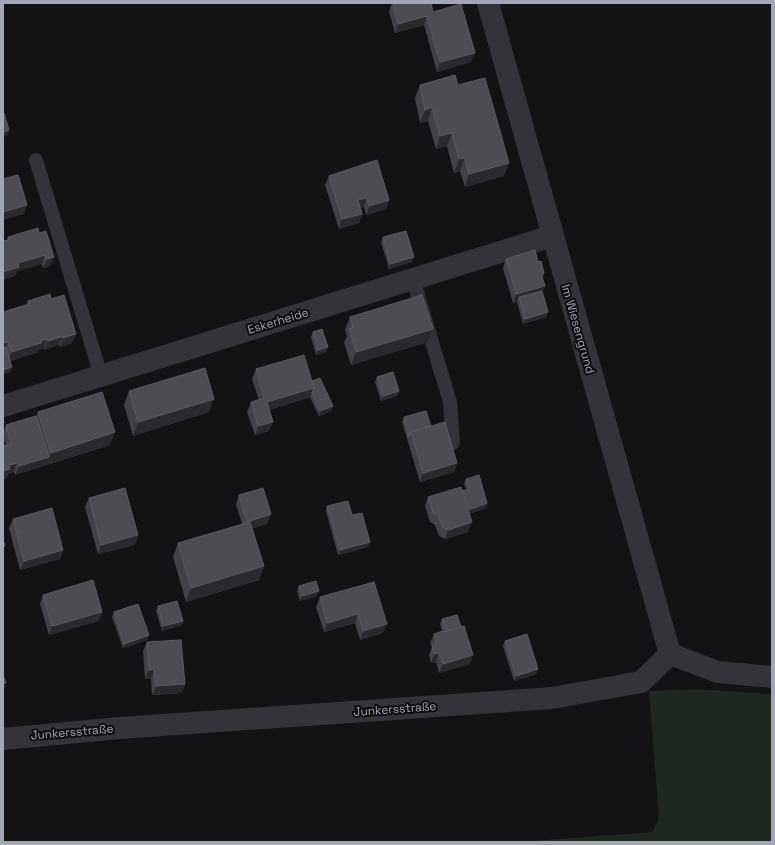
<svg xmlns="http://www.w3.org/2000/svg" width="775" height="845" font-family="'Space Grotesk',sans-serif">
<rect width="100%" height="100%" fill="#131214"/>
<polygon fill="#1f2721" points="696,689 772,694 772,842 519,842 652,832 659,819 649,691"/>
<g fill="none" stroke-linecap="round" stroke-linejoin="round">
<g stroke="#333339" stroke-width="14">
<polyline points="36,160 101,376"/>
<polyline points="413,279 450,402 453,443"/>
</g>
<g stroke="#333339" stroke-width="22">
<polyline points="488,3 670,654"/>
<polyline points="3,406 552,236"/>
<polyline points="670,654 718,672 772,677"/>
<polyline points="3,739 120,728 552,698 641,682 670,654"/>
</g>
</g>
<g fill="#414247">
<polygon points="392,3 431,3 433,12 471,62 437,72 424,25 395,33 389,11"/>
<polygon points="420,85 458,85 509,163 504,176 465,187 460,171 454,173 447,146 436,149 428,121 420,123 415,98"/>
<polygon points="329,176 389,200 386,209 366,215 364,207 360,208 362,214 359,223 339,229 325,185"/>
<polygon points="39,233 54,257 50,266 43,268 42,264 17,271 15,276 7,240 8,237"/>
<polygon points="383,237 414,257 412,262 389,269 381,242"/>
<polygon points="506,259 544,273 543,278 545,286 542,293 548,312 546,317 523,324 517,302 513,303 503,268"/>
<polygon points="51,299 76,334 72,343 60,347 59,345 44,350 44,348 38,350 38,352 10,361 12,367 11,372 3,374 3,312 26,305 28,301"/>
<polygon points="350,317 433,329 428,342 351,365 344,342 347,336 345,330"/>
<polygon points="313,332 328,347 326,352 316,355 311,337"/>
<polygon points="256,369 312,381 333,406 331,411 319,416 310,397 269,410 269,431 255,435 247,412 251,402 259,400 252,379"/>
<polygon points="377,377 399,391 397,396 381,401 375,382"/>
<polygon points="129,391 209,412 133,436 124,405"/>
<polygon points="38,412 115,432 110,445 15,475 14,472 8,474 7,478 3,479 3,445 3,446 6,445 3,437 3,433 6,425 36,416"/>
<polygon points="404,417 431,426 457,463 454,472 420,482 402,422"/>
<polygon points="466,479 486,508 469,514 468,532 445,539 439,536 435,525 430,522 425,506 428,497 466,490 464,484"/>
<polygon points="239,495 267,524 252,528 264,566 259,580 186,602 173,557 178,543 242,524 236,504"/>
<polygon points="89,498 135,545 98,554 85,507"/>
<polygon points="327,506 352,515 370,542 368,547 338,555 326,511"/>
<polygon points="13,519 63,550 60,559 20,570 9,528"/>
<polygon points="299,586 317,596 300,601 297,591"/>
<polygon points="43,595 99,621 49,635 40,604"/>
<polygon points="320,597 387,624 383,633 360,640 355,623 324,632 316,607"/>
<polygon points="158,606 183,621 182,625 162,631 156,611"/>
<polygon points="114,612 149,635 147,640 123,648 112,617"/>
<polygon points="442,619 470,664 439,673 436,662 431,663 429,655 432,647 430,643 434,634 442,631 440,624"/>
<polygon points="505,641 538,669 536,674 514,681 503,646"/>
<polygon points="147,642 185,684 182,693 152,695 151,679 145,679 143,651"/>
</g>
<g fill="#2a2a2e">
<polygon points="427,16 424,25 395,33 398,24"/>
<polygon points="475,53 471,62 437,72 440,62"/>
<polygon points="432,107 428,121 420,123 425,110"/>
<polygon points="9,130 8,135 3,137 3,132"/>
<polygon points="452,133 447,146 436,149 440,136"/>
<polygon points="465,158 460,171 454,173 459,159"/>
<polygon points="509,163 504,176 465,187 469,174"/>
<polygon points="367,198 364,207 355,210 358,200"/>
<polygon points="389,200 386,209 366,215 369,206"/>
<polygon points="27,205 24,214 3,220 3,212"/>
<polygon points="362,214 359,223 339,229 342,219"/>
<polygon points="45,255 42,264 17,271 15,276 3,280 3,272 18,263"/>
<polygon points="54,257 50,266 43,268 47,259"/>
<polygon points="414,257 412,262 389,269 390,264"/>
<polygon points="545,286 541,295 519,297 517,302 513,303 516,294"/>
<polygon points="548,312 546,317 523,324 525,319"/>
<polygon points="433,329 428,342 351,365 356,352"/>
<polygon points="76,334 72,343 60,347 63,338"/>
<polygon points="63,336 59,345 44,350 48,341"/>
<polygon points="47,339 44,348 38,350 38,352 8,362 11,352"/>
<polygon points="8,342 4,351 3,351 3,343"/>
<polygon points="328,347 326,352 316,355 318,350"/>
<polygon points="12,367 11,372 3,374 3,370"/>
<polygon points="314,388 310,397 264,412 267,402"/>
<polygon points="399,391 397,396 381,401 383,396"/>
<polygon points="214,399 209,412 133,436 138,422"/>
<polygon points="333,406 331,411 319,416 320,411"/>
<polygon points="273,422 269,431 255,435 258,426"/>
<polygon points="115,432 110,445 15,475 19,466 49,457 51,453"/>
<polygon points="17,463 14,472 8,474 7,478 3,479 3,471 9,465"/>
<polygon points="457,463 454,472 420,482 423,473"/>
<polygon points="487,503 486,508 463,516 465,511"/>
<polygon points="271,514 267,524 244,531 247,522"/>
<polygon points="472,522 468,532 445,539 448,530"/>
<polygon points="138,535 135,545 98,554 101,545"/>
<polygon points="370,542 368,547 338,555 340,550"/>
<polygon points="63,550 60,559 20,570 24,561"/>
<polygon points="264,566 259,580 186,602 191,588"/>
<polygon points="319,591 317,596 300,601 302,596"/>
<polygon points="102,612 99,621 49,635 52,626"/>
<polygon points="358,614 355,623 324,632 327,623"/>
<polygon points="183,621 182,625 162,631 163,626"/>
<polygon points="387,624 383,633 360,640 363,631"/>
<polygon points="149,635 147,640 123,648 124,644"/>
<polygon points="439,653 436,662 431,663 434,654"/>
<polygon points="473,655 470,664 439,673 443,664"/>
<polygon points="154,669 151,679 145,679 149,670"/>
<polygon points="538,669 536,674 514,681 516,676"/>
<polygon points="6,683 3,690 3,684"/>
<polygon points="185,684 182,693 152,695 156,686"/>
</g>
<g fill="#4c4c53" stroke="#5a5a63">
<polygon points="393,3 431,3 433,12 461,4 475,53 440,62 427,16 398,24"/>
<polygon points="455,75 458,85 485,78 509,163 469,174 465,158 459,159 452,133 440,136 432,107 425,110 420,85"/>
<polygon points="3,112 4,113 9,130 3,132"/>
<polygon points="377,160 389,200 369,206 367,198 358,200 362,214 342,219 329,176"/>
<polygon points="18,175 27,205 3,212 3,179"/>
<polygon points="38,228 39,233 46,231 54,257 47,259 45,255 18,263 19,267 3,272 3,241 9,240 8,237"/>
<polygon points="406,231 414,257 390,264 383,237"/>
<polygon points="535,250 538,262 541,261 544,273 541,274 545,286 516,294 506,259"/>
<polygon points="542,291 548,312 525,319 519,297"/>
<polygon points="50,294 51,299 64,295 76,334 63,338 63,336 48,341 47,339 41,341 41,343 11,352 8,342 3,343 3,312 29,304 28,301"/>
<polygon points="422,295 433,329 356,352 349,329 353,328 350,317"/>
<polygon points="322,329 328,347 318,350 313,332"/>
<polygon points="6,347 12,367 3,370 3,348"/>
<polygon points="304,355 314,388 267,402 273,422 258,426 251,402 264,398 256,369"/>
<polygon points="205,368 214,399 138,422 129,391"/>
<polygon points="393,372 399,391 383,396 377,377"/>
<polygon points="320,378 333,406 320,411 312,393 314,388 312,381"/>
<polygon points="102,392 115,432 51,453 38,412"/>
<polygon points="426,411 431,426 411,432 409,437 404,417"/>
<polygon points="36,416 49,457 19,466 17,463 9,465 10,469 3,471 3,445 3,446 11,444 6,425"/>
<polygon points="445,422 457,463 423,473 411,432"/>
<polygon points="479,475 487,503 468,510 462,491 469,489 466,479"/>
<polygon points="461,487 472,522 448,530 442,527 439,516 433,513 428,497"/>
<polygon points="125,488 138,535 101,545 89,498"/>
<polygon points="263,488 271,514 247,522 239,495"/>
<polygon points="348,501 352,515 362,513 370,542 340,550 327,506"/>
<polygon points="52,508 63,550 24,561 13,519"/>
<polygon points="250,522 264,566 191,588 178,543"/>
<polygon points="3,539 5,546 3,547"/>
<polygon points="93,580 102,612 52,626 43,595"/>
<polygon points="316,581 319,591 302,596 299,586"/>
<polygon points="374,582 387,624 363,631 358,614 327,623 320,597"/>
<polygon points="177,601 183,621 163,626 158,606"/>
<polygon points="138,604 149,635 124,644 114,612"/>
<polygon points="457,615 461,627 446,632 442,619"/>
<polygon points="464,626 473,655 443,664 439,653 434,654 432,646 437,644 434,634 443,631 443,632"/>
<polygon points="527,634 538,669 516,676 505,641"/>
<polygon points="181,640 185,684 156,686 154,669 149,670 147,642"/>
<polygon points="3,675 6,683 3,684"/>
</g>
<g text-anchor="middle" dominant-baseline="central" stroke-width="4" stroke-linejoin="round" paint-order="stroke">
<g font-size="12" fill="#a3a6b6" stroke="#0e0e0f">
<text transform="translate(278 321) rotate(-17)">Eskerheide</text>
<text transform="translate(578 329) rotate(74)">Im Wiesengrund</text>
<text transform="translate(395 709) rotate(-4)">Junkersstraße</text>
<text transform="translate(72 732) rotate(-5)">Junkersstraße</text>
</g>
</g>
<rect width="775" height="845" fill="none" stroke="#a3a6b6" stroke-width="8"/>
</svg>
